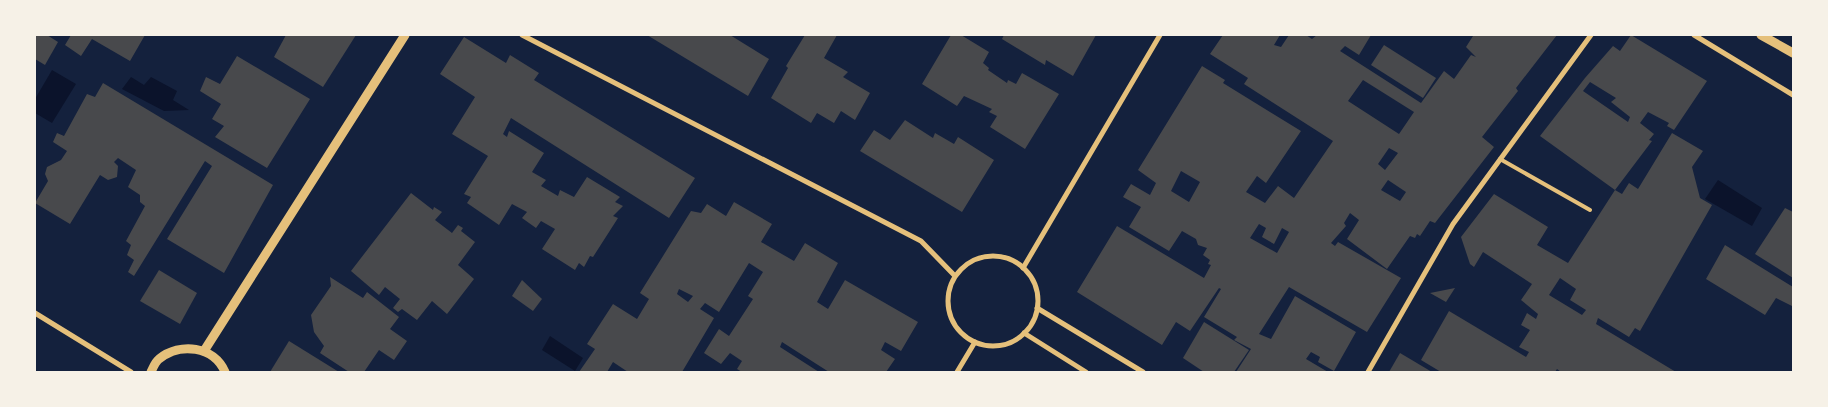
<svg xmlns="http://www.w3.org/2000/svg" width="1828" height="407" font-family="'Fira Sans Condensed',sans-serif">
<rect width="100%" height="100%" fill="#14213d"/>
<g fill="#0b132b">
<polygon points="52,70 76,84 52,123 35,113 35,99"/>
<polygon points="131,77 144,85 151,77 177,91 173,100 189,110 164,111 122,89"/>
<polygon points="1718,180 1762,208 1752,226 1705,199"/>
<polygon points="550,336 583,358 575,371 542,350"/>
</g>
<g fill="#48494c" fill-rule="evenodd">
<polygon points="35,35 47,35 58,42 45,65 35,59"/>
<polygon points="71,35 145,35 130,61 92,39 81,56 65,45"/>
<polygon points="286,35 356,35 323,87 274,57"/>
<polygon points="647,35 730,35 769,59 748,96"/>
<polygon points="805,35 837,35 824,58 848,72 843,77 870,93 855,120 841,111 834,123 817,113 811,123 771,98 788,68 786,66"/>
<polygon points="951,35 961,35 989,52 983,63 989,68 988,70 1007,83 1008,80 1016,84 1022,73 1059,94 1025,149 990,127 997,116 989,112 992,109 964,96 957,106 922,84"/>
<polygon points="1004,35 1096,35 1073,76 1046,60 1045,65 1002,39"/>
<path d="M1223,35H1280L1274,45L1281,47L1289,35H1306L1312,39L1317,35H1371L1359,55L1345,46L1340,51L1421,103L1444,71L1454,79L1471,55L1476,57L1466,47L1473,36L1471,35H1557L1516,88L1518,91L1482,137L1494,147L1435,223L1430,221L1420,236L1417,234L1415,238L1410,236L1387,269L1347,239L1359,220L1350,213L1344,223L1346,226L1331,243L1335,246L1338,242L1401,278L1367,332L1289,287L1259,334L1271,339L1295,296L1356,332L1334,371L1318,362L1320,357L1311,352L1306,359L1328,372H1236L1251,349L1234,340L1237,337L1204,317L1221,289L1219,288L1190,331L1176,322L1162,345L1077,292L1117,226L1204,278L1211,265L1208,264L1210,260L1203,255L1207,248L1198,245L1196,239L1182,231L1169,251L1129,227L1141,207L1123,197L1131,184L1150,195L1156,183L1138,170L1202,66L1225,80L1223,83L1301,131L1266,183L1257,176L1246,192L1265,203L1278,186L1294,198L1333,141L1244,84L1248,78L1210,54ZM1363,80L1414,112L1399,134L1348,101ZM1389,148L1398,153L1385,170L1378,164ZM1181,171L1200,182L1189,202L1171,191ZM1388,180L1406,192L1400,201L1381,190ZM1259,224L1266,228L1262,237L1274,244L1282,228L1289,232L1277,253L1250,238Z"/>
<path d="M1631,35L1707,81L1674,130L1667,126L1669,123L1648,112L1640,123L1654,134L1649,140L1652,141L1615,190L1540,136L1585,78L1613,46L1620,51ZM1590,82L1616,98L1611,102L1630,117L1628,122L1583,91Z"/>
<polygon points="464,37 506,63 510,55 539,73 534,80 695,178 669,218 511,118 503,134 507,137 509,131 544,153 532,172 546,180 541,186 558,196 560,190 574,197 587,177 620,197 615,202 623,206 613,216 618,218 593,257 590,256 584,267 579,263 575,270 542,249 555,229 541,221 536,228 522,218 527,212 512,204 499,225 467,203 471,197 464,194 488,156 452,134 475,97 440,74"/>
<polygon points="1384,45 1436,78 1423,98 1371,65"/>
<polygon points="237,56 310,99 267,168 215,137 224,126 212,119 221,104 200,91 206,77 220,84"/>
<polygon points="103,83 273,185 224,273 167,239 212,166 205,161 134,276 128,272 134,260 127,255 131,245 126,241 145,206 140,202 140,195 128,187 136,170 118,158 114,162 118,166 117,177 108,180 100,175 70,224 35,203 48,181 45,174 47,167 61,160 67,151 53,142 57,133 64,136 87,94 95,97"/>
<polygon points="905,120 933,138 935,133 954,144 958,137 994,160 962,212 860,151 874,130 890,140"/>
<path d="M1672,133L1703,151L1692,167L1700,198L1712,205L1640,331L1635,328L1629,337L1598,318L1596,324L1676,372H1561L1557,369L1555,372H1441L1421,360L1449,311L1526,357L1529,352L1519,347L1530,330L1521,325L1527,313L1536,319L1538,314L1521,300L1532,284L1483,252L1474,267L1470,264L1461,237L1494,194L1548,227L1537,245L1568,263L1615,190L1622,194L1629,183L1638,189ZM1560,278L1576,289L1570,300L1586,310L1582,315L1549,295Z"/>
<polygon points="411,193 433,210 434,207 442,212 435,220 452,233 458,225 463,228 461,231 475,242 458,265 474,279 447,314 432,301 417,320 402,309 398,312 393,308 400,299 385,287 379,295 351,271"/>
<path d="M734,202L772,224L761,242L794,261L805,243L838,263L817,302L828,309L845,280L918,322L901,351L885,342L881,350L895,359L886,372H829L782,342L780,347L819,372H742L737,369L742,361L730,353L721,364L704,353L719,329L729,336L753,299L748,296L763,272L749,263L719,312L705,303L700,309L714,318L682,372H628L613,362L607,372H579L595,349L587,344L613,304L637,319L649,299L640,293L691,211L701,213L707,204L726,216ZM679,289L693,296L688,302L677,294Z"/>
<polygon points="1785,208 1793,212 1793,278 1755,254"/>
<polygon points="1725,245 1793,287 1792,306 1776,298 1765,315 1706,279"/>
<polygon points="159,270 197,293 180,324 140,301"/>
<polygon points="330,277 363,298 367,292 399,317 390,329 407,341 394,360 379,350 364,372 349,372 320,353 324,346 314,332 311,315 331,286"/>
<polygon points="522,280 542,299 533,311 512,296"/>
<polygon points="1455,288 1446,302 1430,293"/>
<polygon points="1204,322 1249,350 1234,372 1204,372 1183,358"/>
<polygon points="289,341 339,372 270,372"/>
<polygon points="1400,353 1432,372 1389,372"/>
</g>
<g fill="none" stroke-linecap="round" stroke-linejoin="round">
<polyline stroke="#e5c07b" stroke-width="4" points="1500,159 1590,210"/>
<g stroke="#e5c07b" stroke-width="5">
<polyline points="522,35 921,241 955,276"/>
<polyline points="1694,35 1793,95"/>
<circle cx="993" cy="301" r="45"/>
<polyline points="1023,268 1160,35"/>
<polyline points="1037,308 1143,372"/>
<polyline points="35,313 131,372"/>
<polyline points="1024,333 1086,372"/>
<polyline points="957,372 975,342"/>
<polyline points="1368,372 1453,224 1591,35"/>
</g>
<g stroke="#e5c07b" stroke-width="9">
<polyline points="1761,35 1793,53"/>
<polyline points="204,351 405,35"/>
<path d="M151,372C153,368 155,362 159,359C180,342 214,346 225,372"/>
</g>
</g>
<rect width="1828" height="407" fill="none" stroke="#f6f1e7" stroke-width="72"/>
</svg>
